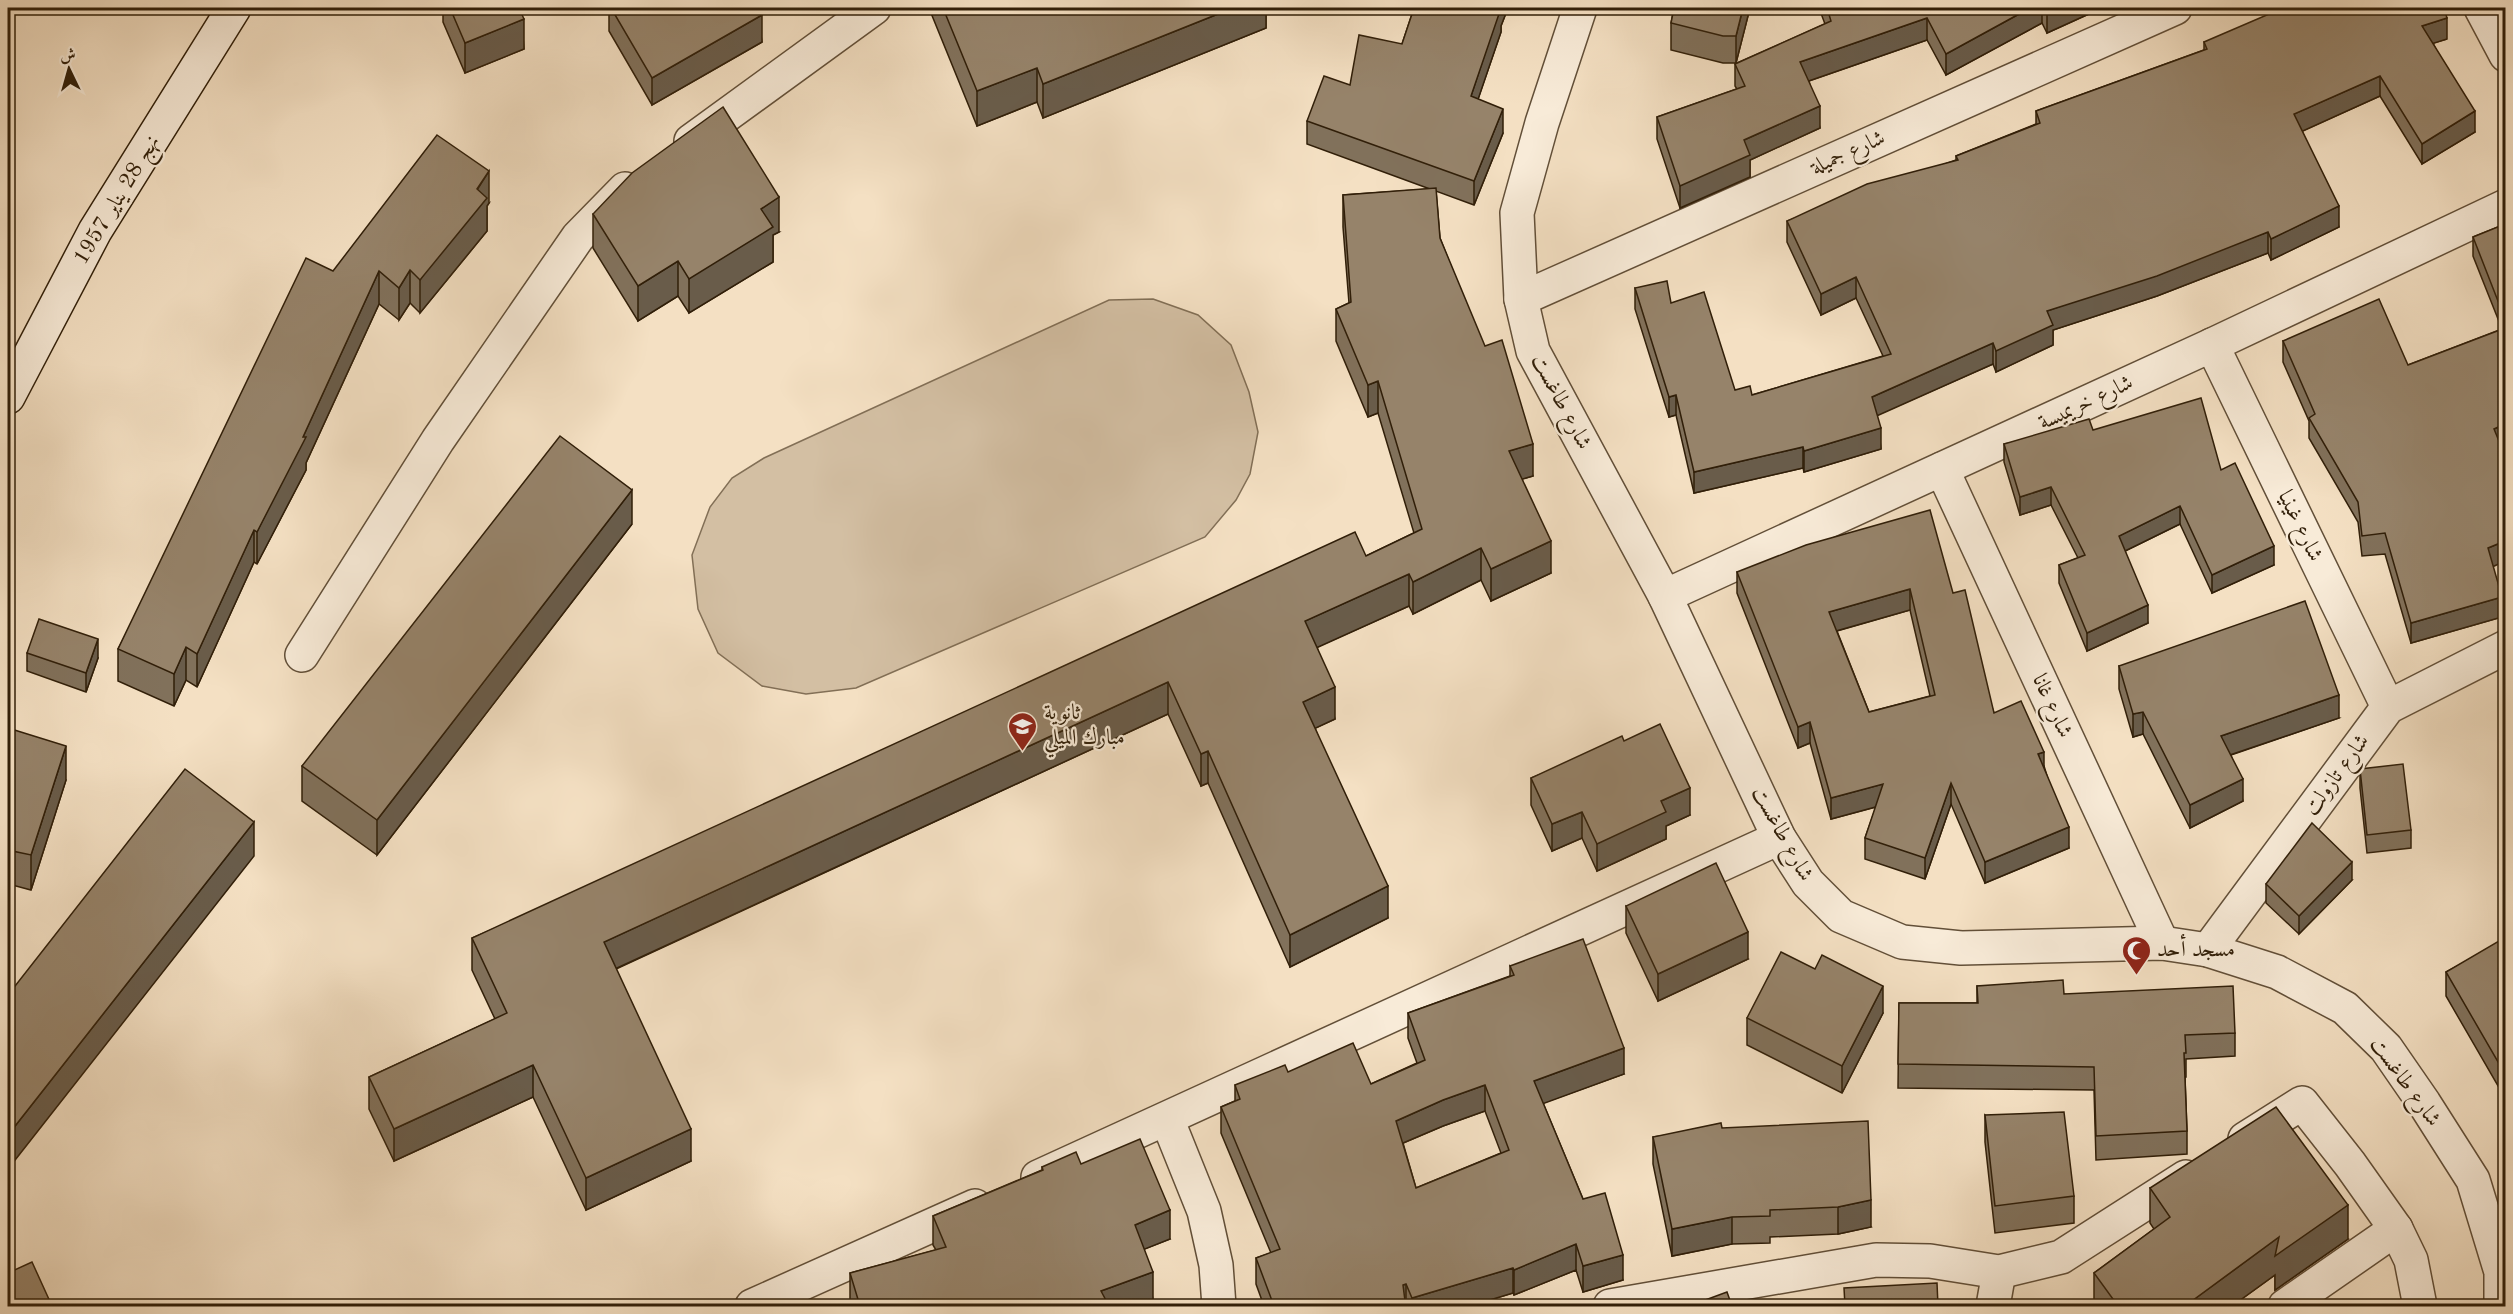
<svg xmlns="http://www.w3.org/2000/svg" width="2513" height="1314" font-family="'Old Standard TT',Amiri,serif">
<rect width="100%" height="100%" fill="#f4e0c3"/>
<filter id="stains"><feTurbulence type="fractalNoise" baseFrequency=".00333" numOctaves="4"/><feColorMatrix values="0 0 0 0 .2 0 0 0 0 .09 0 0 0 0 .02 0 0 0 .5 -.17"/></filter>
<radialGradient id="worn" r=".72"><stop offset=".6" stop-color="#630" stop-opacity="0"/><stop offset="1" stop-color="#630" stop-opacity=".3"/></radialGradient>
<polygon fill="#d3bfa3" stroke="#826f56" stroke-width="1.5" points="1153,299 1198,315 1231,345 1249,392 1258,432 1250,474 1236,500 1205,537 856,688 806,694 762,686 718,653 698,609 692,555 710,507 732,478 764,458 1109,300"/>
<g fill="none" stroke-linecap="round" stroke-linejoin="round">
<defs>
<g id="street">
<polyline points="1580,8 1542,123 1517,213 1521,299 1533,351 1665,596 1779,838 1808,883 1841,916 1902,942 1961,948 2162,943 2208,950 2277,972 2345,1008 2386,1048 2424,1103 2473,1180 2501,1272 2501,1306"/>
<polyline points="2481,8 2506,55"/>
<polyline points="691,141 874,8"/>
<polyline points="1521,299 2175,8"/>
<polyline points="2212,345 2388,707"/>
<polyline points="1942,469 2162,943"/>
<polyline points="1665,596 2212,345 2506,206"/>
<polyline points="302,655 438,440 578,237 625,189"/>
<polyline points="2208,950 2388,707 2506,647"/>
<polyline points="1167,1119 1204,1211 1216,1265 1219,1306"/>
<polyline points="2245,1139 2302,1103 2350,1164 2396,1229 2411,1260 2420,1306"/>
<polyline points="1038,1177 1779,838"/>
<polyline points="752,1306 975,1206"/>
<polyline points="1610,1306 1876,1260 1930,1261 1999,1272 2061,1257 2186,1177"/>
<polyline points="1993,1306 1999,1272"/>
<polyline points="2285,1306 2396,1229"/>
</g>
<polyline id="secondary" points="8,397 95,231 234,8"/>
</defs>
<use href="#street" stroke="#624f38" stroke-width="36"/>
<use href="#secondary" stroke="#311f09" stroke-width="36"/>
<use href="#street" stroke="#f8ebd8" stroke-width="33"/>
<use href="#secondary" stroke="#f8ebd8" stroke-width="33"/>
</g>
<g fill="#81715b" stroke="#311f09" stroke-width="1.5" fill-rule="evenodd">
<polygon points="443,8 532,8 521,12 524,49 465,73 443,22"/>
<polygon points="609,8 757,8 762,42 652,105 609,31"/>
<polygon points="931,8 1266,8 1266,28 1043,118 1037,102 977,126 931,13"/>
<polygon points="1414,8 1508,8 1501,26 1501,32 1478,99 1503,133 1474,205 1436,191 1440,238 1533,476 1522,479 1551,573 1491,601 1481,580 1413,614 1409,606 1317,647 1335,719 1315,728 1388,918 1290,967 1208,783 1201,786 1168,714 616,969 691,1161 586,1210 533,1097 394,1161 369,1109 369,1077 495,1019 472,970 472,938 1366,556 1414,533 1378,413 1368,417 1336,341 1336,309 1349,303 1343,227 1343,195 1430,189 1307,144 1307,121 1402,44"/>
<polygon points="1674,8 1750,8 1736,63 1723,63 1671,50 1671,23"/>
<polygon points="1819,8 2102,8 2047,33 2042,23 1946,75 1927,40 1809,81 1820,128 1750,160 1750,177 1680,208 1657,139 1657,117 1737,89 1735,86 1735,64 1825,24"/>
<polygon points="2447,39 2433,43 2475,132 2422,164 2380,96 2302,131 2339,227 2271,260 2268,253 2157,296 2053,330 2053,345 1996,372 1993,364 1877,415 1881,449 1804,472 1803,468 1694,493 1676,415 1669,417 1635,309 1635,288 1671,303 1735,390 1752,395 1883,356 1856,298 1821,315 1787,242 1787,221 1956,160 1956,156 2036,124 2036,111 2204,50 2204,42"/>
<polygon points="489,203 487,206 487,231 420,313 410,303 399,320 379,304 306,463 306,470 257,564 254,562 197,687 186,680 174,706 118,681 118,649 333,271"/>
<polygon points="593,214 779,232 773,235 773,262 689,313 678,296 638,321 593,248"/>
<polygon points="2505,224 2505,445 2502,446 2493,567 2502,617 2411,643 2385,554 2362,556 2358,522 2309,438 2309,421 2283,362 2283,341 2408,365 2502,329 2473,256 2473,237"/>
<polygon points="2093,430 2221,470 2274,565 2212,593 2180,524 2125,551 2148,623 2087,651 2059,583 2059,565 2078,558 2051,505 2020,515 2004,462 2004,444"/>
<polygon points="632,524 377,855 302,801 302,766"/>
<path d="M1737,572L1953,593L1994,713L2044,766L2069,848L1985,883L1951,804L1925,879L1865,859V838L1876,807L1831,819L1810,743L1798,748L1737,593ZM1910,610L1930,696L1869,712L1837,631Z"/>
<polygon points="27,653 98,658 86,692 27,671"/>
<polygon points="2119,666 2339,718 2231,755 2243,801 2190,828 2143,734 2133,737 2119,689"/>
<polygon points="8,728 66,780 31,890 12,885"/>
<polygon points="1624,741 1690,815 1666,826 1666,839 1597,871 1582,838 1552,851 1531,805 1531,778"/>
<polygon points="2360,769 2411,830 2411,848 2367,853 2360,788"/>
<polygon points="2352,880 2299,934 2266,903 2266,884"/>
<polygon points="1626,906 1748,959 1658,1001 1626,933"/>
<polygon points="2505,941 2505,1098 2446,996 2446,972"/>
<path d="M1510,966L1624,1074L1543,1103L1583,1199L1623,1280L1583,1292L1576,1270L1514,1295L1513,1293L1470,1306H1264L1256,1284V1258L1271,1253L1221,1133V1107L1235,1101V1085L1288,1072L1371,1084L1417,1063L1408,1038V1013L1510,976ZM1485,1111L1501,1153L1416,1188L1403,1143L1443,1126Z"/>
<polygon points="1815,969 1883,1013 1842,1093 1747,1045 1747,1018"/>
<polygon points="1977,986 2064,994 2235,1033 2235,1056 2186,1059 2186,1077 2185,1077 2187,1131 2187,1154 2096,1160 2094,1090 1898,1088 1899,1003 1977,1003"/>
<polygon points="1985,1115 2074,1196 2074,1223 1995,1233 1985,1142"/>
<polygon points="1722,1128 1871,1227 1838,1234 1770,1237 1770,1243 1732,1244 1672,1256 1653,1164 1653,1137"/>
<polygon points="1081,1164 1170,1239 1144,1249 1153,1300 1136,1306 852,1306 850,1302 850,1273 936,1250 933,1245 933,1216 1042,1170 1042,1167"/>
<polygon points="2150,1188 2348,1239 2275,1290 2275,1275 2232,1306 2094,1306 2094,1273 2154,1229 2150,1223"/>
</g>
<g fill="#695c4a" stroke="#311f09" stroke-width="1.5">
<polygon points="510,8 532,8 510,17"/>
<polygon points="1233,8 1266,8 1266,28 1043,118 1043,84"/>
<polygon points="1500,8 1508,8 1501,26 1501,32 1471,120 1471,96"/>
<polygon points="1743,8 1750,8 1736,63 1736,36"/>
<polygon points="2030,8 2042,8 2042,23 1946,75 1946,54"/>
<polygon points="2056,8 2102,8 2047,33 2047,12"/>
<polygon points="762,15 762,42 652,105 652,78"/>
<polygon points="1927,18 1927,40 1800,84 1800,62"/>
<polygon points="2447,18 2447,39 2422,47 2422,26"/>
<polygon points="524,19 524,49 465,73 465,43"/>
<polygon points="1037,68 1037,102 977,126 977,91"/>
<polygon points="2380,76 2380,96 2294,135 2294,114"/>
<polygon points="1820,106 1820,128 1750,160 1750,177 1680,208 1680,186 1744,140"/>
<polygon points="1503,109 1503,133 1474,205 1474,181"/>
<polygon points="2475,111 2475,132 2422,164 2422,144"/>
<polygon points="489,171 489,203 487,206 487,231 420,313 420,280"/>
<polygon points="779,197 779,232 773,235 773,262 689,313 689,279 761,209"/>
<polygon points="2339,206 2339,227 2271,260 2271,239"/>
<polygon points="2268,232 2268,253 2157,296 2053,330 2053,345 1996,372 1996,351 2047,311"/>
<polygon points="678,261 678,296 638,321 638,286"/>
<polygon points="410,270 410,303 399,320 399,288"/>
<polygon points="379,271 379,304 306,463 306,470 257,564 257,532 303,437"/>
<polygon points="1856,277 1856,298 1821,315 1821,294"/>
<polygon points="1993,343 1993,364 1872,418 1872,397"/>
<polygon points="1378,381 1378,413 1368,417 1368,385"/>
<polygon points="1676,395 1676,415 1669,417 1669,397"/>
<polygon points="2505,424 2505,445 2494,449 2494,429"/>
<polygon points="1881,428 1881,449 1804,472 1804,451"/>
<polygon points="1533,444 1533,476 1509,483 1509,451"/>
<polygon points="1803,447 1803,468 1694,493 1694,472"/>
<polygon points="2051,487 2051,505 2020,515 2020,497"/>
<polygon points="632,490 632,524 377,855 377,820"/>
<polygon points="2180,506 2180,524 2119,554 2119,536"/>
<polygon points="254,530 254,562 197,687 197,654"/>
<polygon points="1551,541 1551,573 1491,601 1491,569"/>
<polygon points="2505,541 2505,561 2488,569 2488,548"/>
<polygon points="2274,546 2274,565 2212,593 2212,575"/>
<polygon points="1481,548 1481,580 1413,614 1413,582"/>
<polygon points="1409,574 1409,606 1305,653 1305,621"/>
<polygon points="1910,589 1910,610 1829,633 1829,612"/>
<polygon points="2502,597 2502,617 2411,643 2411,623"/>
<polygon points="2148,605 2148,623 2087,651 2087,633"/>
<polygon points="98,639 98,658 86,692 86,673"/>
<polygon points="186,647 186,680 174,706 174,674"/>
<polygon points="1168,682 1168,714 604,974 604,942"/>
<polygon points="1335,687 1335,719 1303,734 1303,702"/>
<polygon points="2339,695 2339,718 2221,758 2221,736"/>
<polygon points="2143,712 2143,734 2133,737 2133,714"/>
<polygon points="1810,722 1810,743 1798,748 1798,727"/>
<polygon points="66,746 66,780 31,890 31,855"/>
<polygon points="1208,751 1208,783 1201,786 1201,754"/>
<polygon points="2044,752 2044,772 2038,754"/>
<polygon points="2243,779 2243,801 2190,828 2190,805"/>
<polygon points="1951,783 1951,804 1925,879 1925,858"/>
<polygon points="1883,784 1883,805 1831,819 1831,798"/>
<polygon points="1690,788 1690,815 1666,826 1666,839 1597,871 1597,844 1661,801"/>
<polygon points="1582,812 1582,838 1552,851 1552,824"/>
<polygon points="254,822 254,856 8,1169 8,1135"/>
<polygon points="2069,827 2069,848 1985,883 1985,862"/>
<polygon points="12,851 12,885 8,900 8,866"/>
<polygon points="2352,862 2352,880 2299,934 2299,916"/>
<polygon points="1388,886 1388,918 1290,967 1290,935"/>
<polygon points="1748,932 1748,959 1658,1001 1658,974"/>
<polygon points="1883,986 1883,1013 1842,1093 1842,1066"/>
<polygon points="1624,1048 1624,1074 1534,1107 1534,1081"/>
<polygon points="533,1065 533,1097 394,1161 394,1129"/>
<polygon points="1485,1085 1485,1111 1443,1126 1396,1146 1396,1121 1443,1100"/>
<polygon points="691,1129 691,1161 586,1210 586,1178"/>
<polygon points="1871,1200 1871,1227 1838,1234 1838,1207"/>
<polygon points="2348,1205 2348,1239 2275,1290 2275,1275 2232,1306 2185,1306 2279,1237"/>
<polygon points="1170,1210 1170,1239 1135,1253 1135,1225"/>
<polygon points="1732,1217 1732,1244 1672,1256 1672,1229"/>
<polygon points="1576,1244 1576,1270 1514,1295 1514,1270"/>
<polygon points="1623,1255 1623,1280 1583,1292 1583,1266"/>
<polygon points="1513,1268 1513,1293 1470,1306 1412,1306 1412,1298"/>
<polygon points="1153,1272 1153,1300 1136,1306 1101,1306 1101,1291"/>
<polygon points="1406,1284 1406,1306 1385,1306 1403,1285"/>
</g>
<g fill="#96836a" stroke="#311f09" stroke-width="1.5" fill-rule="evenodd">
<polygon points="450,8 519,8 524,19 465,43"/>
<polygon points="611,8 757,8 762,15 652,78"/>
<polygon points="943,8 1233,8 1043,84 1037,68 977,91"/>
<polygon points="1414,8 1501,8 1471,96 1503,109 1474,181 1307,121 1324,76 1350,85 1359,35 1402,44"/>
<polygon points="1674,8 1743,8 1736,36 1723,36 1671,23"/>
<polygon points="1827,8 2030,8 1946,54 1927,18 1800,62 1820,106 1744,140 1750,155 1680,186 1657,117 1745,86 1735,64 1831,21"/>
<polygon points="2045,8 2056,8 2047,12"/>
<polygon points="2283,8 2444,8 2447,18 2422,26 2475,111 2422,144 2380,76 2294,114 2339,206 2271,239 2268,232 2157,276 2047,311 2053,325 1996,351 1993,343 1872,397 1881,428 1804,451 1803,447 1694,472 1676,395 1669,397 1635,288 1667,281 1671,303 1704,292 1735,390 1750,386 1752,395 1891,354 1856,277 1821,294 1787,221 1867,184 1958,160 1956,156 2040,123 2036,111 2207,49 2204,42"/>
<polygon points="723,107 779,197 761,209 773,227 689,279 678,261 638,286 593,214 632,173"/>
<polygon points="437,135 489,171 477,189 487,198 420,280 410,270 399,288 379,271 303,437 306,437 257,532 254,530 197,654 186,647 174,674 118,649 306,258 333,271"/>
<polygon points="1436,188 1440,238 1485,346 1502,340 1533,444 1509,451 1551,541 1491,569 1481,548 1413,582 1409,574 1305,621 1335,687 1303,702 1388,886 1290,935 1208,751 1201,754 1168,682 604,942 691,1129 586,1178 533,1065 394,1129 369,1077 507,1013 472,938 1355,532 1366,556 1422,529 1378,381 1368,385 1336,309 1351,302 1343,195"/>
<polygon points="2505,224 2505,319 2473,237"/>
<polygon points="2379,299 2408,365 2505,328 2505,424 2494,429 2505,456 2505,541 2488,548 2502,597 2411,623 2385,533 2362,536 2358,502 2309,418 2315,414 2283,341"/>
<polygon points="2201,398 2221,470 2235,463 2274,546 2212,575 2180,506 2119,536 2148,605 2087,633 2059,565 2085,555 2051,487 2020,497 2004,444 2089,419 2093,430"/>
<polygon points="560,436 632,490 377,820 302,766"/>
<path d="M1930,510L1953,593L1965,590L1994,713L2021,701L2044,752L2038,754L2069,827L1985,862L1951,783L1925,858L1865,838L1883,784L1831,798L1810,722L1798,727L1737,572L1806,545ZM1910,589L1935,695L1869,712L1829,612Z"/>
<polygon points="2305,601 2339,695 2221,736 2243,779 2190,805 2143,712 2133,714 2119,666"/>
<polygon points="39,619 98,639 86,673 27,653"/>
<polygon points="1660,724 1690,788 1661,801 1666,812 1597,844 1582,812 1552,824 1531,778 1622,736 1624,741"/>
<polygon points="8,728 66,746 31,855 12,851 8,866"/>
<polygon points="2403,764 2411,830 2367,835 2360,769"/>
<polygon points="185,769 254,822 8,1135 8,995"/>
<polygon points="2312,823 2352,862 2299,916 2266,884"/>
<polygon points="1716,863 1748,932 1658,974 1626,906"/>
<polygon points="2504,938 2505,941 2505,1074 2446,972"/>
<path d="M1583,939L1624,1048L1534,1081L1583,1199L1605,1193L1623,1255L1583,1266L1576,1244L1514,1270L1513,1268L1412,1298L1406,1284L1403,1285L1405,1301L1385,1306H1274L1256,1258L1280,1249L1221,1107L1240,1099L1235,1085L1285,1065L1288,1072L1353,1043L1371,1084L1425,1060L1408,1013L1514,975L1510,966ZM1485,1085L1509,1150L1416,1188L1396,1121L1443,1100Z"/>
<polygon points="1781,952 1815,969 1822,955 1883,986 1842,1066 1747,1018"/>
<polygon points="2063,980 2064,994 2233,986 2235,1033 2185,1035 2186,1053 2184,1053 2187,1131 2096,1136 2094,1067 1898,1064 1899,1003 1978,1003 1977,986"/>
<polygon points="2276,1107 2348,1205 2275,1256 2279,1237 2185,1306 2118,1306 2094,1273 2170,1217 2150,1188"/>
<polygon points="2064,1112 2074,1196 1995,1206 1985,1115"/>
<polygon points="1868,1121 1871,1200 1838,1207 1770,1210 1770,1216 1732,1217 1672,1229 1653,1137 1721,1123 1722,1128"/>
<polygon points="1140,1139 1170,1210 1135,1225 1153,1272 1101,1291 1109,1306 860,1306 850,1273 946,1247 933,1216 1043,1170 1042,1167 1076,1152 1081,1164"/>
<polygon points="32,1262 52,1306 8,1306 8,1273"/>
<polygon points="1937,1283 1938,1306 1845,1306 1844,1288"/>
<polygon points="1727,1292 1732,1306 1689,1306"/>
</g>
<defs>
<symbol id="school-pin" viewBox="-11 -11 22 30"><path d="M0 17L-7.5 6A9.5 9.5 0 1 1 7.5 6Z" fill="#8f2418" stroke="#f8ebd8"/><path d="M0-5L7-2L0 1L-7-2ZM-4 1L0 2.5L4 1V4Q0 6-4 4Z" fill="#fff"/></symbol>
<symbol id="mosque-pin" viewBox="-11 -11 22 30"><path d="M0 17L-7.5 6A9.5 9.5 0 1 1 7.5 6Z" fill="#8f2418" stroke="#f8ebd8"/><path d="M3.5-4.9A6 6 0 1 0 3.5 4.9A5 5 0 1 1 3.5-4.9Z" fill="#fff"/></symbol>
</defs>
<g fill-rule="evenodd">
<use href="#school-pin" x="1006" y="710" width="33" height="45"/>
<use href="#mosque-pin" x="2120" y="934" width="33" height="45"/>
</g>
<g text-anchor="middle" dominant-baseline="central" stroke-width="4.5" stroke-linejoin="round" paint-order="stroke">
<g font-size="22" fill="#311f09" stroke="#f8ebd8">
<text transform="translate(1848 153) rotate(-24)">شارع جميلة</text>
<text transform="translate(117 200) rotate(-59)">نهج 28 يناير 1957</text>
<text transform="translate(1561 402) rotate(62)">شارع طاغست</text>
<text transform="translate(2086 403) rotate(-25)">شارع خريميسة</text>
<text transform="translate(2300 526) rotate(64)">شارع غينيا</text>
<text transform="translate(2052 706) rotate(65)">شارع غانا</text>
<text transform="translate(2337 775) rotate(-54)">شارع تازولت</text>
<text transform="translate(1782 834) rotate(61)">شارع طاغست</text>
<text transform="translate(2405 1082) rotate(54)">شارع طاغست</text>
</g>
<g font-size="22" fill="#311f09" stroke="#f8ebd8" text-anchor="start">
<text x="1044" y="713">ثانوية<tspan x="1044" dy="25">مبارك الميلي</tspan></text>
<text x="2157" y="950">مسجد أحد</text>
</g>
</g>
<rect width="2513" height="1314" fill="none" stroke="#f4e0c3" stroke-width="30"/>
<rect x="9" y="9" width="2495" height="1296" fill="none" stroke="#311f09" stroke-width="3"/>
<rect x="15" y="15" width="2483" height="1284" fill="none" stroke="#311f09" stroke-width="1.5"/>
<g transform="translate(69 69) rotate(355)" stroke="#f8ebd8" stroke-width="4.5" paint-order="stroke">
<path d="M0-4.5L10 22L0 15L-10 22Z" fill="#311f09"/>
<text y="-9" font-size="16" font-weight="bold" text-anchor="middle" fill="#311f09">ش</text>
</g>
<rect width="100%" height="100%" filter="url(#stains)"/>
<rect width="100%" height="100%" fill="url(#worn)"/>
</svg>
